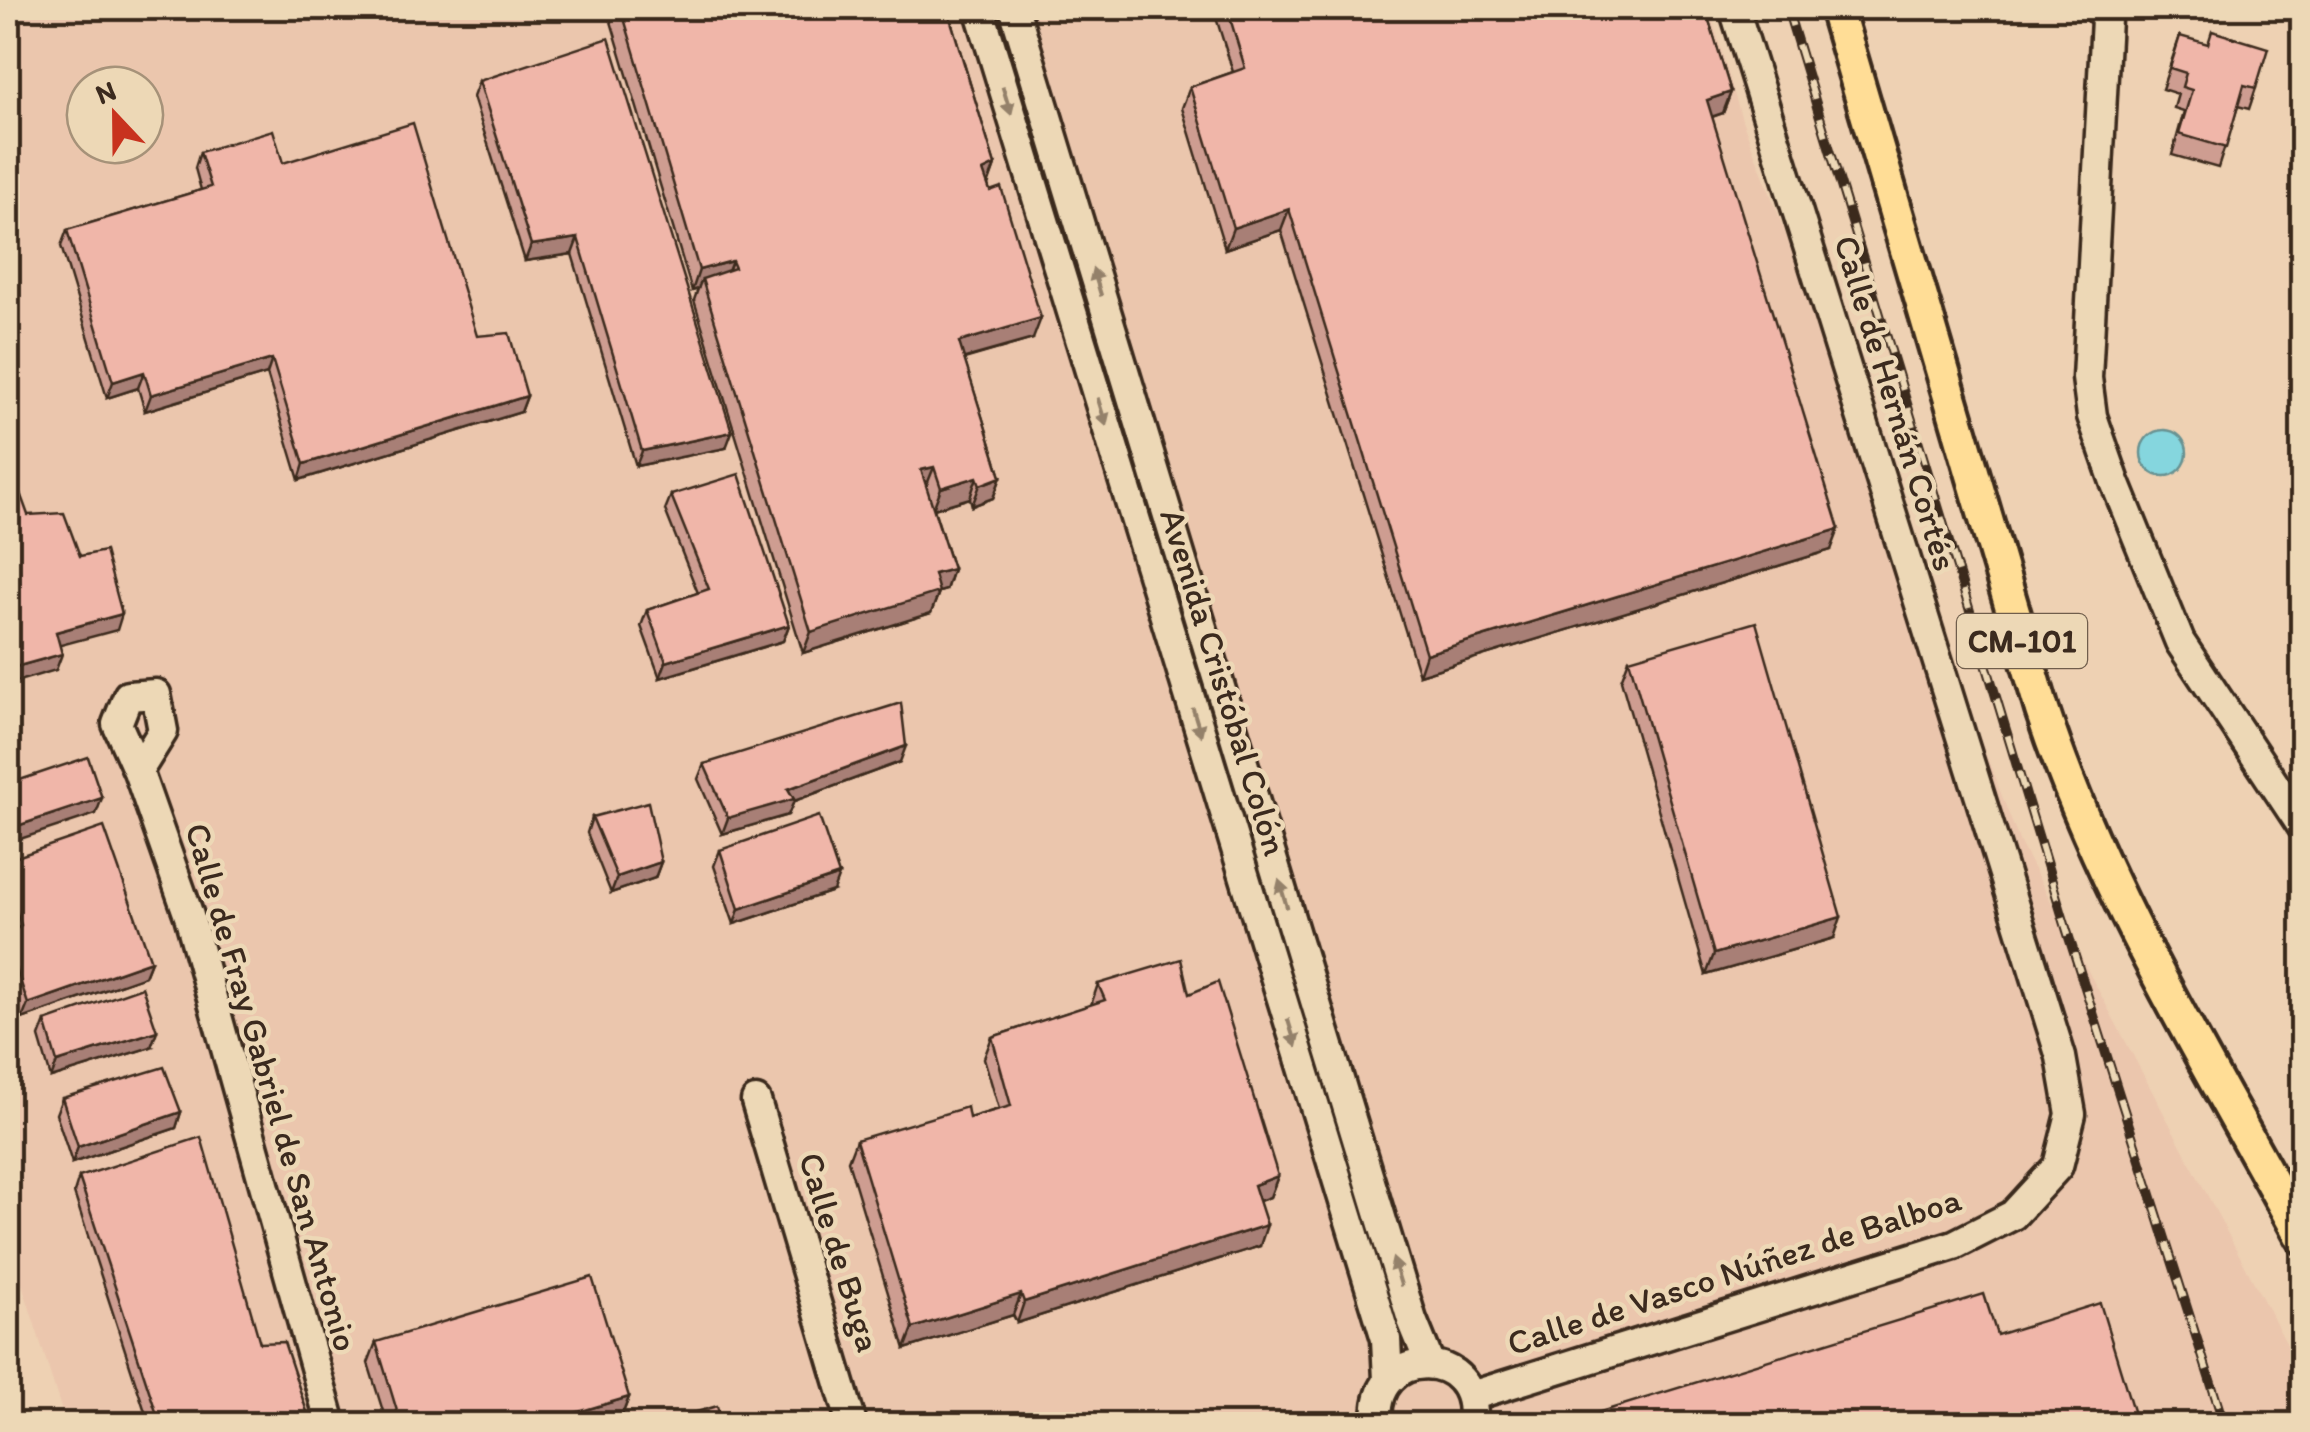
<svg xmlns="http://www.w3.org/2000/svg" width="2310" height="1432" font-family="Itim,sans-serif">
<rect width="100%" height="100%" fill="#eed1b3"/>
<filter id="ink" filterUnits="userSpaceOnUse"><feTurbulence type="fractalNoise" baseFrequency=".01" numOctaves="2"/><feDisplacementMap in="SourceGraphic" scale="20" xChannelSelector="R" yChannelSelector="G"/><feConvolveMatrix kernelMatrix="1 2 1 2 8 2 1 2 1" color-interpolation-filters="sRGB"/></filter>
<g filter="url(#ink)">
<path fill="#ebc6ad" fill-rule="evenodd" d="M8,8H1709L1742,120L2020,843L2302,1373V1424H66L8,1239ZM85,85H145V145H85Z"/>
<circle fill="#85d6de" stroke="#679191" stroke-width="2.5" cx="2164" cy="453" r="23"/>
<g fill="none" stroke-linecap="round" stroke-linejoin="round">
<defs>
<g id="minor">
<polyline points="979,8 1386,1339 1388,1380"/>
<polyline points="1014,8 1412,1320 1430,1364"/>
<polyline points="2098,8 2106,19 2087,378 2092,416 2115,482 2180,642 2302,826"/>
<polyline points="138,771 163,731 156,694 128,696 117,724 138,771 189,916 331,1424"/>
<polyline points="756,1101 852,1424"/>
<polyline points="1471,1396 1954,1245 2013,1215 2058,1166 2071,1114 2061,1057 1734,8"/>
<path d="M1378,1424C1369,1344 1483,1345 1472,1424"/>
</g>
<path id="major" d="M1836,8L2042,710C2103,896 2209,1065 2302,1237"/>
</defs>
<use href="#minor" stroke="#3b2a1e" stroke-width="35"/>
<use href="#major" stroke="#3b2a1e" stroke-width="40"/>
<use href="#minor" stroke="#edd8b6" stroke-width="28"/>
<use href="#major" stroke="#ffdd96" stroke-width="32"/>
<defs>
<polyline id="rail" points="1787,8 2067,931 2224,1424"/>
</defs>
<use href="#rail" stroke="#3b2a1e" stroke-width="10"/>
<use href="#rail" stroke="#edd8b6" stroke-width="6" stroke-dasharray="19" stroke-linecap="butt"/>
</g>
<g fill="#ce9d91" stroke="#3b2a1e" stroke-width="2.5">
<polygon points="607,8 947,8 995,165 988,185 1033,339 964,359 1001,477 993,498 972,506 970,498 934,509 953,569 946,590 939,592 931,613 803,653 694,300 698,289 692,291"/>
<polygon points="1213,8 1705,8 1731,92 1723,113 1712,117 1831,550 1419,675 1281,230 1225,249 1182,108 1190,87 1233,72"/>
<polygon points="2180,36 2256,88 2249,109 2238,106 2218,168 2172,155 2184,111 2174,108 2178,94 2162,89"/>
<polygon points="479,81 726,448 636,466 572,254 525,261 473,97"/>
<polygon points="200,152 283,163 477,336 527,396 521,412 299,480 267,374 145,411 138,388 107,398 61,246 67,230 201,190 195,168"/>
<polygon points="671,495 789,625 783,641 660,678 641,626 647,610 698,593 665,510"/>
<polygon points="1629,659 1834,938 1706,975 1621,680"/>
<polygon points="900,762 794,801 788,815 722,834 698,779 704,764"/>
<polygon points="592,817 661,862 655,878 611,893 587,833"/>
<polygon points="720,850 833,891 734,924 714,866"/>
<polygon points="8,860 151,961 145,976 22,1019 8,977 8,937 13,932 8,918"/>
<polygon points="1098,984 1189,994 1278,1176 1270,1197 1259,1201 1260,1246 1017,1323 1013,1315 905,1349 848,1161 856,1140 969,1118 999,1109 984,1058 992,1037 1091,1005"/>
<polygon points="45,1021 151,1047 51,1078 39,1037"/>
<polygon points="62,1098 181,1112 176,1128 72,1163 56,1114"/>
<polygon points="79,1177 260,1343 311,1424 149,1424 74,1193"/>
<polygon points="376,1342 629,1397 621,1418 600,1424 387,1424 368,1363"/>
</g>
<g fill="#a87f76" stroke="#3b2a1e" stroke-width="2.5">
<polygon points="1731,92 1723,113 1699,121 1707,100"/>
<polygon points="995,165 987,186 983,171"/>
<polygon points="1289,209 1281,230 1225,249 1233,228"/>
<polygon points="578,238 572,254 525,261 531,245"/>
<polygon points="732,261 724,282 702,279 698,289 692,291 699,270"/>
<polygon points="1041,318 1033,339 951,362 959,342"/>
<polygon points="272,359 267,374 145,411 151,395"/>
<polygon points="144,372 138,388 107,398 113,382"/>
<polygon points="527,396 521,412 299,480 304,464"/>
<polygon points="732,432 726,448 636,466 642,451"/>
<polygon points="934,467 926,487 921,470"/>
<polygon points="977,477 970,498 933,509 941,488"/>
<polygon points="1001,477 993,498 972,506 980,485"/>
<polygon points="1839,529 1831,550 1419,675 1426,654"/>
<polygon points="953,569 946,590 939,592 931,613 803,653 811,632 934,574"/>
<polygon points="122,614 117,630 50,648 56,632"/>
<polygon points="789,625 783,641 660,678 666,662"/>
<polygon points="62,654 56,670 8,684 8,669"/>
<polygon points="906,746 900,762 794,801 788,815 722,834 728,818 788,789"/>
<polygon points="102,798 96,814 8,843 8,829"/>
<polygon points="661,862 655,878 611,893 617,877"/>
<polygon points="839,875 833,891 734,924 739,909"/>
<polygon points="1841,917 1834,938 1706,975 1714,954"/>
<polygon points="151,961 145,976 22,1019 28,1004"/>
<polygon points="157,1031 151,1047 51,1078 57,1062"/>
<polygon points="181,1112 176,1128 72,1163 78,1147"/>
<polygon points="1278,1176 1270,1197 1246,1206 1254,1185"/>
<polygon points="1267,1225 1260,1246 1017,1323 1024,1302"/>
<polygon points="1021,1294 1013,1315 905,1349 913,1328"/>
<polygon points="629,1397 621,1418 600,1424 538,1424"/>
</g>
<g fill="#f0b6a9" stroke="#3b2a1e" stroke-width="2.5">
<polygon points="621,8 947,8 995,165 983,171 990,191 1001,187 1041,318 959,342 1001,477 980,485 977,477 941,488 934,467 921,470 953,569 934,574 939,592 811,632 702,279 735,268 732,261 699,270"/>
<polygon points="1227,8 1705,8 1731,92 1707,100 1839,529 1426,654 1289,209 1233,228 1190,87 1245,68"/>
<polygon points="2212,31 2268,48 2256,88 2244,85 2226,148 2179,134 2192,90 2182,87 2186,73 2170,68 2180,36 2208,44"/>
<polygon points="609,38 732,432 642,451 578,238 531,245 479,81"/>
<polygon points="413,123 477,336 509,333 527,396 304,464 272,359 151,395 144,372 113,382 67,230 211,187 200,152 273,130 283,163"/>
<polygon points="8,460 28,515 64,513 80,556 105,551 122,614 56,632 62,654 8,669"/>
<polygon points="739,474 789,625 666,662 647,610 709,589 671,495"/>
<polygon points="1756,622 1841,917 1714,954 1629,659"/>
<polygon points="901,703 906,746 788,789 794,799 728,818 704,764"/>
<polygon points="88,757 102,798 8,829 8,784"/>
<polygon points="648,802 661,862 617,877 592,817"/>
<polygon points="819,816 839,875 739,909 720,850"/>
<polygon points="104,827 151,961 28,1004 8,944 8,937 21,925 8,885 8,860"/>
<polygon points="1181,959 1189,994 1218,982 1278,1176 1254,1185 1267,1225 1024,1302 1021,1294 913,1328 856,1140 967,1107 969,1118 1011,1106 992,1037 1105,1000 1098,984"/>
<polygon points="142,987 157,1031 57,1062 45,1021"/>
<polygon points="164,1067 181,1112 78,1147 62,1098"/>
<polygon points="201,1137 260,1343 284,1342 311,1424 160,1424 79,1177"/>
<polygon points="592,1277 629,1397 538,1424 401,1424 376,1342"/>
<polygon points="1984,1294 1997,1335 2100,1303 2137,1424 1590,1424 1587,1416"/>
<polygon points="717,1406 722,1424 655,1424"/>
</g>
<defs><path id="oneway-solid" d="M-6-.8H1V-3.2L6.5 0L1 3.2V.8H-6Z" transform="scale(2.5)"/></defs>
<g fill="#94816a">
<use href="#oneway-solid" transform="translate(1007 101) rotate(73)"/>
<use href="#oneway-solid" transform="translate(1097 282) rotate(-107)"/>
<use href="#oneway-solid" transform="translate(1102 412) rotate(73)"/>
<use href="#oneway-solid" transform="translate(1197 722) rotate(73)"/>
<use href="#oneway-solid" transform="translate(1283 894) rotate(-107)"/>
<use href="#oneway-solid" transform="translate(1292 1033) rotate(73)"/>
<use href="#oneway-solid" transform="translate(1397 1272) rotate(-107)"/>
</g>
</g>
<g text-anchor="middle" dominant-baseline="central" stroke-width="9" stroke-linejoin="round" paint-order="stroke">
<rect fill="#edd8b6" stroke="#705e4c" stroke-width="2.5" x="1957" y="614" width="130" height="54" rx="8"/>
<g font-size="32" font-weight="bold" fill="#3b2a1e">
<text x="2022" y="641">CM-101</text>
</g>
<g font-size="35" fill="#3b2a1e" stroke="#edd8b6">
<text transform="translate(1896 403) rotate(73)">Calle de Hernán Cortés</text>
<text transform="translate(1224 682) rotate(73)">Avenida Cristóbal Colón</text>
<text transform="translate(272 1087) rotate(74)">Calle de Fray Gabriel de San Antonio</text>
<text transform="translate(840 1252) rotate(73)">Calle de Buga</text>
<text transform="translate(1734 1271) rotate(-18)">Calle de Vasco Núñez de Balboa</text>
</g>
</g>
<rect width="2310" height="1432" fill="none" stroke="#edd8b6" stroke-width="40"/>
<rect x="20" y="20" width="2270" height="1392" fill="none" stroke="#3b2a1e" stroke-width="4" filter="url(#ink)"/>
<g transform="translate(115 115) rotate(338)"><circle r="48" fill="#edd8b6" stroke="#a69279" stroke-width="2.5"/>
<path d="M0-8L18 38L0 25L-18 38Z" fill="#c8321e"/>
<text y="-15" font-size="28" font-weight="bold" text-anchor="middle" fill="#3b2a1e">N</text>
</g>
</svg>
